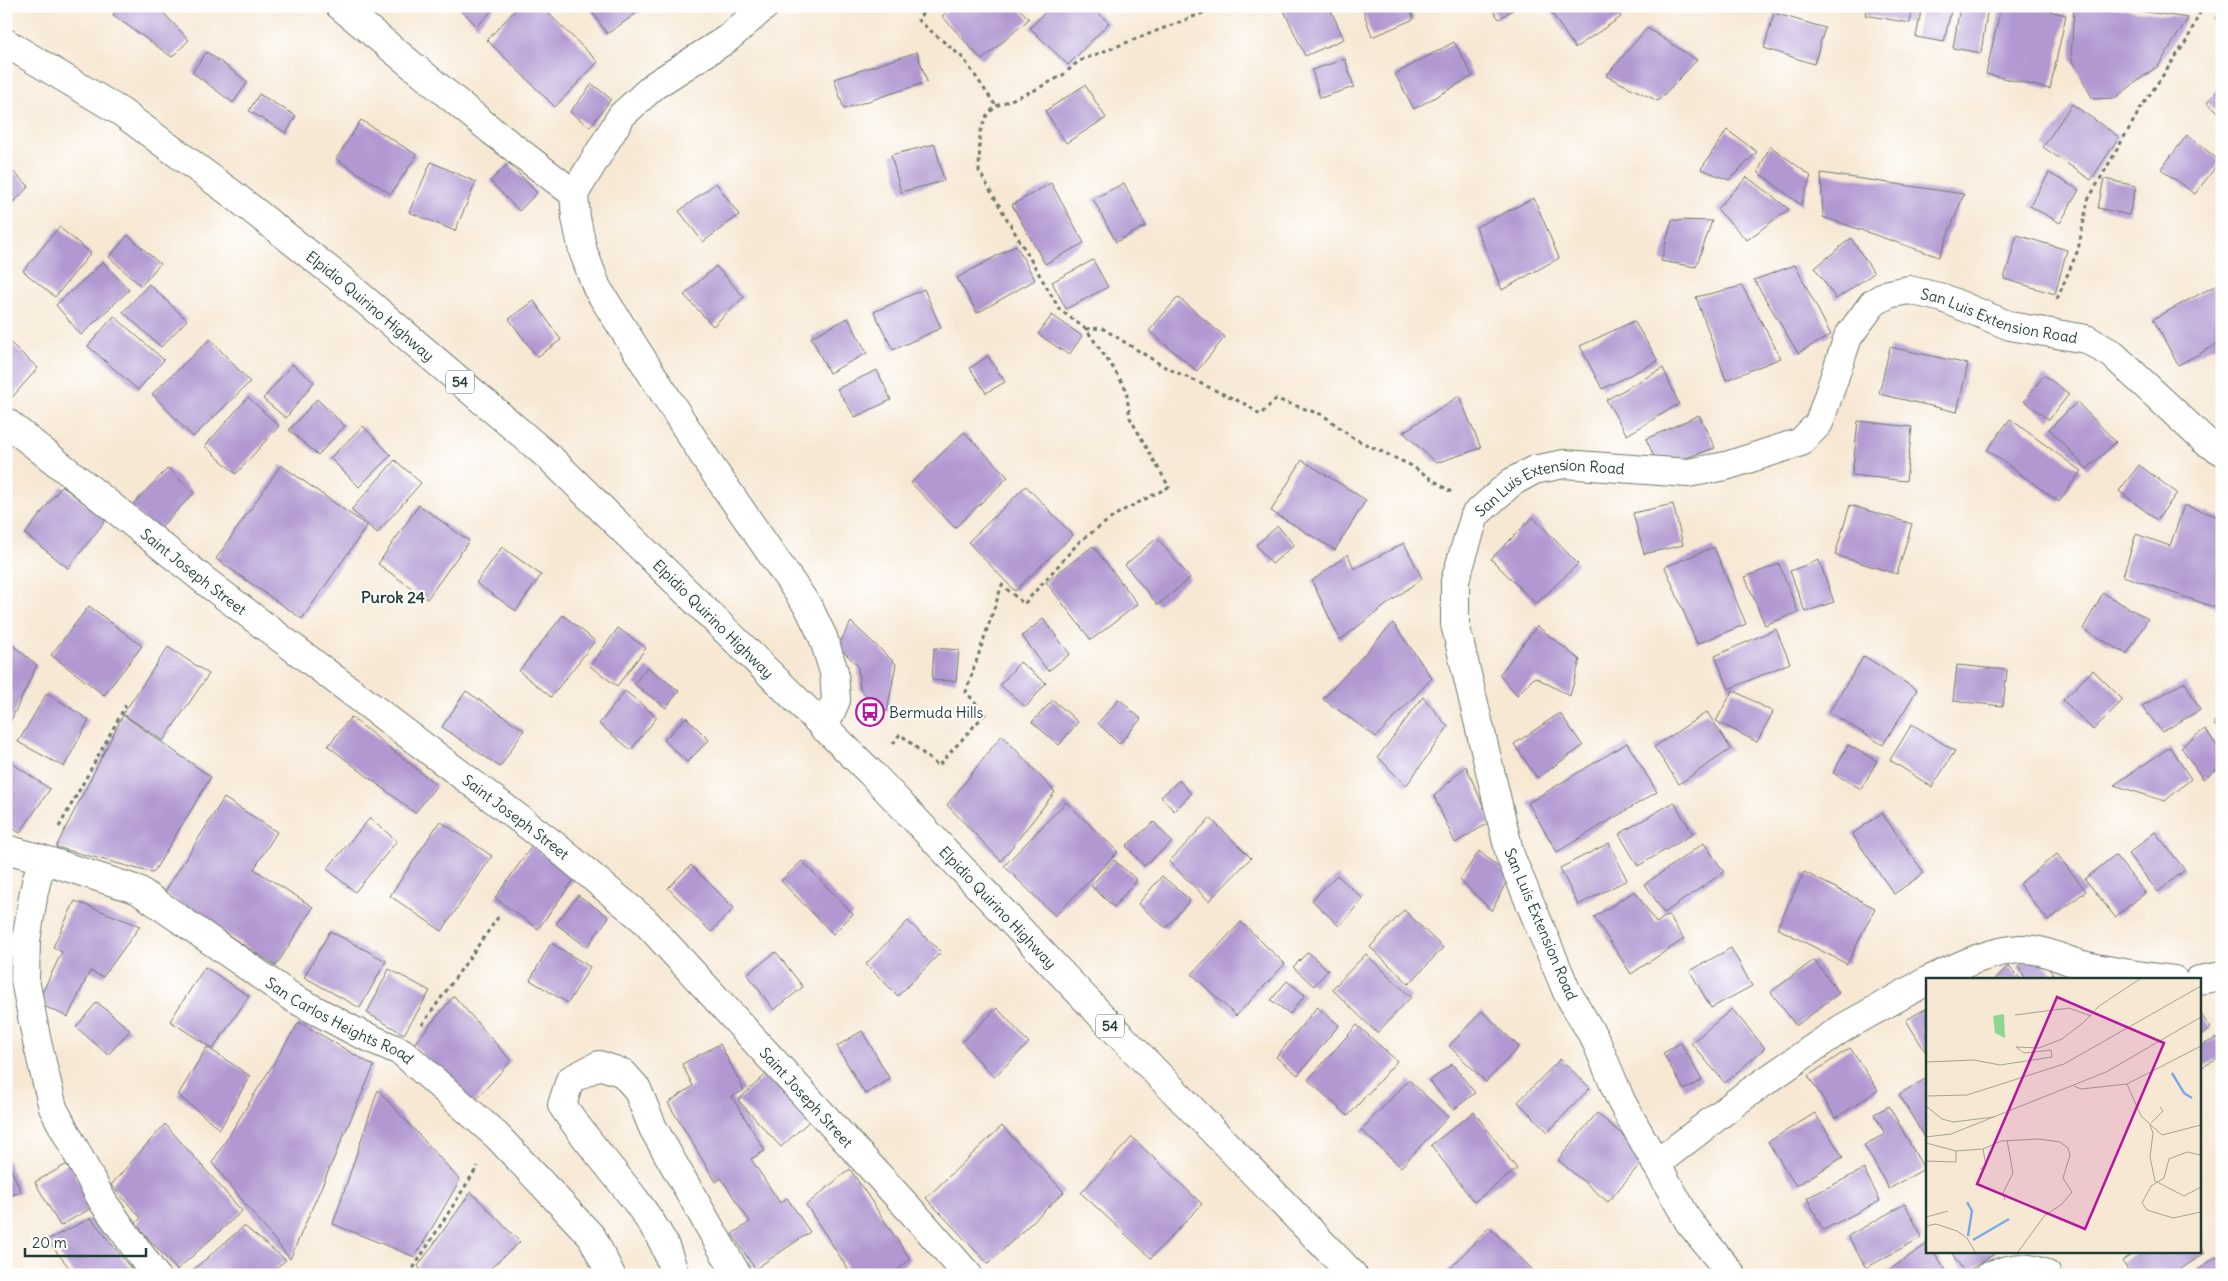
<svg xmlns="http://www.w3.org/2000/svg" width="2228" height="1281" font-family="Delius,sans-serif">
<rect width="100%" height="100%" fill="#fff"/>
<filter id="ink" filterUnits="userSpaceOnUse"><feTurbulence type="fractalNoise" baseFrequency=".02" numOctaves="2"/><feDisplacementMap in="SourceGraphic" scale="10" xChannelSelector="R" yChannelSelector="G"/><feConvolveMatrix kernelMatrix="1 2 1 2 8 2 1 2 1" color-interpolation-filters="sRGB"/></filter>
<filter id="wash" filterUnits="userSpaceOnUse"><feTurbulence type="fractalNoise" baseFrequency=".0096" numOctaves="4" result="noise"/><feDisplacementMap in="SourceGraphic" scale="20" xChannelSelector="R" yChannelSelector="G"/><feGaussianBlur stdDeviation="1.12" result="paint"/><feColorMatrix in="noise" values="0 0 0 0 0 0 0 0 0 0 0 0 0 0 0 0 0 1.4 0 .05"/><feComposite in="paint" operator="in"/></filter>
<g filter="url(#wash)">
<rect width="100%" height="100%" fill="#f7e8d4"/>
<g id="blocks">
<g fill="#b198d1">
<polygon points="119,6 157,6 189,40 172,57 113,15"/>
<polygon points="457,6 496,6 477,26"/>
<polygon points="519,6 541,6 598,62 555,107 487,40"/>
<polygon points="588,6 643,6 644,8 607,34"/>
<polygon points="953,6 1017,6 1029,19 982,60 942,16"/>
<polygon points="1051,6 1091,6 1109,23 1068,65 1030,28"/>
<polygon points="1282,6 1329,6 1344,39 1305,56"/>
<polygon points="1362,6 1409,6 1414,19 1372,37"/>
<polygon points="1490,6 1518,6 1499,19"/>
<polygon points="1547,6 1614,6 1621,17 1575,48"/>
<polygon points="1867,6 1913,6 1910,23 1865,15"/>
<polygon points="1922,6 1952,6 1944,42 1916,37"/>
<polygon points="1960,6 1988,6 1981,53 1953,48"/>
<polygon points="2001,6 2029,6 2066,15 2050,89 1986,74"/>
<polygon points="2074,6 2104,6 2188,18 2159,65 2115,98 2093,99 2071,59"/>
<polygon points="2222,9 2222,23 2215,19"/>
<polygon points="1774,13 1825,28 1814,64 1764,48"/>
<polygon points="1647,28 1697,60 1658,101 1606,76"/>
<polygon points="1454,42 1473,76 1414,109 1395,74"/>
<polygon points="207,52 248,82 233,103 192,72"/>
<polygon points="917,52 927,82 844,109 834,79"/>
<polygon points="1345,59 1354,87 1320,98 1312,70"/>
<polygon points="592,84 611,99 590,127 570,112"/>
<polygon points="1085,85 1106,118 1066,143 1045,111"/>
<polygon points="2222,85 2222,115 2207,102"/>
<polygon points="259,94 296,116 286,133 249,111"/>
<polygon points="2072,104 2119,137 2091,180 2043,147"/>
<polygon points="361,120 417,155 391,194 336,159"/>
<polygon points="1727,130 1757,152 1729,180 1701,169"/>
<polygon points="2187,135 2220,161 2195,194 2161,169"/>
<polygon points="935,144 944,181 901,192 891,155"/>
<polygon points="1770,146 1811,176 1801,205 1758,172"/>
<polygon points="431,162 476,182 455,231 409,212"/>
<polygon points="509,163 537,193 519,211 490,181"/>
<polygon points="6,166 29,186 6,211"/>
<polygon points="1821,173 1964,194 1939,257 1823,217"/>
<polygon points="2049,173 2079,190 2060,223 2030,206"/>
<polygon points="1747,177 1789,209 1747,240 1717,209"/>
<polygon points="2104,179 2136,186 2129,215 2098,208"/>
<polygon points="716,183 739,215 703,242 679,211"/>
<polygon points="1051,183 1084,243 1045,264 1012,205"/>
<polygon points="1124,183 1146,226 1116,242 1093,199"/>
<polygon points="1534,198 1559,258 1502,290 1476,227"/>
<polygon points="1672,220 1712,221 1696,267 1661,261"/>
<polygon points="59,227 91,253 55,297 23,271"/>
<polygon points="128,235 160,264 141,286 109,257"/>
<polygon points="2017,235 2067,250 2055,294 2004,279"/>
<polygon points="1851,238 1874,273 1836,299 1815,268"/>
<polygon points="1016,245 1035,280 977,313 957,278"/>
<polygon points="1093,260 1108,287 1066,309 1052,282"/>
<polygon points="103,262 129,290 81,335 56,305"/>
<polygon points="1795,265 1831,335 1798,353 1754,280"/>
<polygon points="716,266 744,297 713,326 684,295"/>
<polygon points="2222,282 2222,342 2178,365 2153,319"/>
<polygon points="149,284 187,320 161,347 123,312"/>
<polygon points="1742,286 1781,358 1726,380 1696,297"/>
<polygon points="924,289 941,328 893,350 874,312"/>
<polygon points="1178,297 1225,337 1197,371 1149,331"/>
<polygon points="534,301 561,340 537,357 509,319"/>
<polygon points="1052,315 1082,336 1069,355 1038,334"/>
<polygon points="114,316 164,360 138,390 88,346"/>
<polygon points="848,318 867,353 829,373 811,337"/>
<polygon points="1634,321 1658,361 1602,389 1580,346"/>
<polygon points="6,339 38,368 7,403 6,402"/>
<polygon points="210,339 250,382 193,437 152,394"/>
<polygon points="1890,347 1968,364 1957,412 1879,394"/>
<polygon points="988,356 1005,382 986,393 970,368"/>
<polygon points="292,364 314,382 286,418 263,399"/>
<polygon points="1663,368 1679,404 1627,435 1606,400"/>
<polygon points="877,370 891,400 855,417 837,389"/>
<polygon points="2044,375 2069,394 2049,420 2024,401"/>
<polygon points="1459,396 1481,448 1436,463 1403,432"/>
<polygon points="248,397 279,426 236,474 205,446"/>
<polygon points="317,399 345,426 318,455 289,430"/>
<polygon points="2077,402 2116,442 2087,469 2049,429"/>
<polygon points="1699,415 1715,448 1659,467 1646,439"/>
<polygon points="2010,419 2081,471 2059,502 1987,450"/>
<polygon points="1858,421 1912,427 1906,481 1852,475"/>
<polygon points="363,426 391,455 359,487 330,458"/>
<polygon points="964,432 1008,477 955,528 911,483"/>
<polygon points="395,460 421,483 377,533 351,510"/>
<polygon points="1302,460 1366,500 1335,550 1271,511"/>
<polygon points="281,465 367,526 302,619 216,559"/>
<polygon points="2139,465 2177,493 2157,520 2119,491"/>
<polygon points="168,468 194,493 157,531 131,506"/>
<polygon points="62,486 106,520 68,568 25,534"/>
<polygon points="1026,486 1073,535 1015,591 968,542"/>
<polygon points="1673,504 1683,545 1644,554 1633,513"/>
<polygon points="419,505 469,541 427,599 378,564"/>
<polygon points="1850,505 1912,524 1897,574 1835,555"/>
<polygon points="2184,505 2222,518 2220,609 2123,576 2136,534 2170,546"/>
<polygon points="1533,517 1578,564 1536,604 1491,559"/>
<polygon points="1278,526 1294,545 1272,564 1256,545"/>
<polygon points="1157,538 1190,578 1158,605 1125,565"/>
<polygon points="1404,543 1422,578 1340,640 1312,581 1348,554 1354,569"/>
<polygon points="1093,546 1138,604 1091,640 1046,582"/>
<polygon points="502,547 541,575 516,611 476,583"/>
<polygon points="1714,547 1746,624 1697,644 1665,567"/>
<polygon points="1819,560 1834,602 1805,612 1790,571"/>
<polygon points="1779,564 1798,612 1765,625 1745,577"/>
<polygon points="2103,593 2148,619 2127,654 2083,629"/>
<polygon points="89,606 142,646 104,695 51,655"/>
<polygon points="563,615 595,641 551,697 519,671"/>
<polygon points="1043,619 1070,654 1048,671 1022,636"/>
<polygon points="851,622 896,664 887,712 860,690 858,666 838,646"/>
<polygon points="1393,623 1432,678 1376,737 1323,699"/>
<polygon points="1537,626 1580,660 1570,696 1535,677 1517,695 1499,675"/>
<polygon points="618,628 646,648 617,686 590,666"/>
<polygon points="1776,629 1790,663 1729,689 1715,656"/>
<polygon points="6,640 37,665 6,731"/>
<polygon points="168,647 209,674 163,741 123,714"/>
<polygon points="934,648 959,650 956,681 932,680"/>
<polygon points="1864,656 1917,690 1883,745 1829,712"/>
<polygon points="1020,662 1046,683 1026,707 1000,685"/>
<polygon points="1957,665 2007,670 2003,706 1953,701"/>
<polygon points="647,667 679,691 666,708 634,684"/>
<polygon points="2093,670 2123,700 2093,730 2063,700"/>
<polygon points="2185,682 2200,710 2162,732 2142,706"/>
<polygon points="1733,690 1773,712 1757,742 1716,721"/>
<polygon points="466,691 524,730 500,767 442,727"/>
<polygon points="625,691 657,717 631,750 599,724"/>
<polygon points="47,693 89,720 64,767 18,742"/>
<polygon points="1423,697 1448,727 1406,786 1378,757"/>
<polygon points="1119,699 1141,719 1119,744 1098,723"/>
<polygon points="1053,700 1078,722 1059,745 1032,722"/>
<polygon points="1707,712 1731,749 1679,784 1654,747"/>
<polygon points="1560,713 1583,746 1537,778 1514,744"/>
<polygon points="2222,714 2222,732 2213,723"/>
<polygon points="123,715 211,777 153,873 56,847"/>
<polygon points="351,717 437,785 415,813 328,746"/>
<polygon points="686,717 709,740 687,762 664,740"/>
<polygon points="1912,724 1955,751 1932,787 1890,760"/>
<polygon points="2205,729 2222,753 2222,766 2203,779 2181,747"/>
<polygon points="1002,735 1055,792 1001,861 947,805"/>
<polygon points="1627,743 1657,792 1557,852 1528,803"/>
<polygon points="1848,745 1877,761 1861,789 1833,773"/>
<polygon points="2170,747 2191,779 2165,801 2114,785"/>
<polygon points="6,759 50,789 20,833 6,824"/>
<polygon points="1466,766 1490,822 1455,843 1434,796"/>
<polygon points="1179,780 1191,794 1174,811 1161,797"/>
<polygon points="224,798 277,832 254,869 313,907 276,966 164,893"/>
<polygon points="1066,802 1118,852 1055,916 1004,866"/>
<polygon points="1674,802 1693,834 1638,866 1619,834"/>
<polygon points="1882,813 1924,873 1894,894 1852,834"/>
<polygon points="370,818 397,841 355,892 327,869"/>
<polygon points="1210,818 1251,858 1209,901 1169,862"/>
<polygon points="440,821 492,856 442,931 390,896"/>
<polygon points="1154,822 1172,842 1144,866 1126,846"/>
<polygon points="2155,832 2185,870 2158,892 2128,854"/>
<polygon points="1609,843 1627,880 1578,905 1560,868"/>
<polygon points="1704,843 1724,872 1664,913 1645,884"/>
<polygon points="532,846 575,878 538,929 495,898"/>
<polygon points="1479,851 1509,876 1492,911 1460,880"/>
<polygon points="2057,854 2086,891 2048,921 2019,884"/>
<polygon points="2115,855 2145,893 2115,917 2085,879"/>
<polygon points="1114,860 1137,880 1114,907 1091,886"/>
<polygon points="802,861 853,914 833,934 781,881"/>
<polygon points="691,865 734,908 711,932 668,888"/>
<polygon points="1804,872 1875,908 1847,964 1777,928"/>
<polygon points="1337,875 1363,899 1339,926 1312,900"/>
<polygon points="1162,876 1190,900 1166,928 1138,904"/>
<polygon points="1635,891 1656,923 1668,915 1684,939 1631,974 1594,917"/>
<polygon points="578,895 609,917 587,947 556,924"/>
<polygon points="75,901 140,926 103,977 90,971 68,1017 37,1003 62,952 53,947"/>
<polygon points="1404,910 1443,948 1409,984 1370,947"/>
<polygon points="908,921 941,952 898,996 866,964"/>
<polygon points="1241,922 1285,964 1236,1016 1192,974"/>
<polygon points="330,931 386,961 360,1008 304,977"/>
<polygon points="551,943 590,967 568,1003 530,980"/>
<polygon points="1731,948 1752,986 1711,1008 1690,971"/>
<polygon points="776,952 803,987 774,1010 747,974"/>
<polygon points="1308,952 1328,970 1314,986 1293,967"/>
<polygon points="2037,953 2056,978 2054,980 2027,980 2018,967"/>
<polygon points="1366,954 1411,997 1377,1033 1332,989"/>
<polygon points="1814,960 1839,993 1796,1026 1771,992"/>
<polygon points="2008,966 2022,980 1994,980"/>
<polygon points="205,967 249,996 213,1049 170,1021"/>
<polygon points="389,969 430,991 404,1034 367,1013"/>
<polygon points="1287,981 1305,995 1290,1014 1271,1000"/>
<polygon points="454,996 511,1061 469,1107 414,1044"/>
<polygon points="97,1002 130,1030 108,1055 76,1027"/>
<polygon points="1317,1007 1339,1025 1298,1075 1276,1057"/>
<polygon points="997,1008 1029,1043 994,1077 962,1042"/>
<polygon points="1927,1008 1927,1050 1925,1051 1906,1020"/>
<polygon points="1732,1009 1765,1048 1725,1083 1691,1043"/>
<polygon points="1482,1011 1519,1047 1486,1082 1449,1046"/>
<polygon points="2199,1012 2211,1028 2199,1037"/>
<polygon points="299,1022 374,1066 290,1259 212,1163"/>
<polygon points="1357,1025 1397,1061 1348,1116 1308,1080"/>
<polygon points="862,1031 890,1079 865,1094 837,1046"/>
<polygon points="2216,1038 2222,1049 2222,1057 2200,1068 2199,1047"/>
<polygon points="1681,1043 1702,1080 1684,1090 1663,1053"/>
<polygon points="720,1044 744,1090 732,1097 765,1151 751,1159 780,1203 787,1198 810,1232 755,1269 732,1234 750,1222 721,1178 716,1182 668,1103 693,1086 682,1064"/>
<polygon points="207,1047 250,1076 220,1129 178,1095"/>
<polygon points="1850,1048 1878,1090 1836,1118 1808,1076"/>
<polygon points="1560,1059 1590,1088 1548,1132 1518,1102"/>
<polygon points="1452,1064 1475,1093 1453,1110 1430,1081"/>
<polygon points="773,1068 816,1115 781,1147 738,1100"/>
<polygon points="1927,1078 1927,1142 1899,1094"/>
<polygon points="1409,1080 1448,1117 1401,1167 1361,1130"/>
<polygon points="378,1090 460,1180 415,1257 333,1224"/>
<polygon points="1889,1106 1924,1169 1889,1189 1864,1145 1885,1134 1874,1114"/>
<polygon points="1474,1112 1517,1169 1474,1202 1431,1145"/>
<polygon points="1597,1113 1647,1156 1608,1202 1558,1160"/>
<polygon points="1815,1113 1843,1157 1796,1186 1768,1142"/>
<polygon points="165,1124 242,1211 177,1270 135,1224 141,1218 111,1185"/>
<polygon points="1002,1126 1064,1192 988,1264 926,1198"/>
<polygon points="1132,1137 1202,1204 1151,1258 1081,1193"/>
<polygon points="6,1157 21,1192 6,1197"/>
<polygon points="69,1163 93,1207 60,1226 35,1182"/>
<polygon points="850,1169 910,1259 892,1275 852,1275 806,1205"/>
<polygon points="1864,1169 1880,1201 1823,1230 1807,1198"/>
<polygon points="471,1192 520,1242 483,1275 424,1275 418,1266"/>
<polygon points="1905,1204 1922,1237 1866,1268 1848,1236"/>
<polygon points="91,1218 136,1275 75,1275 47,1240"/>
<polygon points="244,1226 286,1260 267,1275 187,1275"/>
<polygon points="1489,1227 1534,1271 1531,1275 1444,1275"/>
<polygon points="1927,1244 1927,1252 1934,1252 1949,1275 1882,1275"/>
<polygon points="2199,1244 2205,1253 2172,1275 2131,1275 2122,1261 2136,1252 2199,1252"/>
<polygon points="1951,1252 1997,1252 1965,1273"/>
<polygon points="2217,1256 2222,1263 2222,1275 2191,1275"/>
</g>
</g>
</g>
<g filter="url(#ink)">
<use href="#blocks" fill-opacity="0" stroke="#6b796c" stroke-width="1"/>
<g fill="none" stroke-linecap="round" stroke-linejoin="round">
<defs>
<g id="minor">
<polyline points="340,6 492,131 574,194"/>
<polyline points="765,6 727,39 655,85 622,115 574,194 576,218 583,251 597,288 711,467 809,608 823,637 834,672 836,700 824,728"/>
<path id="s1" d="M6,422L209,584L554,845L644,920L924,1225L968,1275"/>
<polyline points="42,859 34,891 26,941 25,980 37,1042 53,1108 103,1202 155,1275"/>
<path d="M1929,980C1957,967 1988,951 2020,949C2041,948 2059,958 2079,964C2110,972 2142,976 2174,980"/>
<polyline points="2199,980 2222,976"/>
<polyline points="1656,1164 1744,1096 1841,1029 1927,981"/>
<path id="s2" d="M1732,1275L1689,1222L1621,1101L1596,1041L1567,992L1510,855L1455,624V581L1475,515L1512,482L1534,470L1564,464L1688,473L1726,466L1801,442L1819,423L1848,337L1873,303L1888,294L1909,290L1943,298L2010,326L2086,339L2112,354L2205,441L2222,451"/>
<path d="M1990,1275C2013,1268 2025,1264 2047,1275"/>
</g>
<g id="tertiary">
<path id="s3" d="M6,849L42,859L138,890L293,998L356,1032L402,1052L497,1136L549,1191L592,1237L611,1275"/>
<path d="M675,1275C671,1264 668,1252 663,1242C635,1192 593,1152 562,1105L570,1080L599,1065L623,1073L637,1089L653,1128L737,1275"/>
</g>
<g id="trunk">
<path id="s4" d="M6,43L121,112L231,193L338,277L551,459L871,773L1115,1030L1353,1275"/>
</g>
</defs>
<use href="#minor" stroke="#6b796c" stroke-width="30"/>
<use href="#tertiary" stroke="#6b796c" stroke-width="30"/>
<use href="#trunk" stroke="#6b796c" stroke-width="30"/>
<g stroke="#6b796c" stroke-width="3" stroke-dasharray="4 4" stroke-linecap="butt">
<polyline points="927,6 918,20 963,58 996,106"/>
<polyline points="2057,299 2078,250 2088,200 2142,106 2187,40 2203,6"/>
<polyline points="1086,329 1102,328 1163,366 1247,405 1260,415 1276,399 1323,415 1353,438 1412,466 1451,492"/>
<polyline points="893,744 900,734 938,766 985,714 966,692 1002,585 1024,604 1080,541 1120,512 1169,487 1130,418 1126,389 1113,368 1086,329 1060,310 979,171 980,132 987,115 996,106 1035,90 1063,75 1079,61 1221,6"/>
<polyline points="59,827 126,705"/>
<polyline points="422,1025 499,916"/>
<polyline points="409,1275 478,1166"/>
</g>
<use href="#minor" stroke="#fff" stroke-width="28"/>
<use href="#tertiary" stroke="#fff" stroke-width="28"/>
<use href="#trunk" stroke="#fff" stroke-width="28"/>
</g>
</g>
<defs>
<symbol id="bus-ring" viewBox="-11 -11 22 22"><circle r="9.5" fill="#fff" stroke="#b5179e" stroke-width="1.5"/><path d="M-5-6H5V4H4V6H2V4H-2V6H-4V4H-5ZM-3.5-4V0h7V-4ZM-3.5 1.2v1.5H-2V1.2ZM2 1.2v1.5H3.5V1.2Z" fill="#b5179e"/></symbol>
</defs>
<g fill-rule="evenodd">
<use href="#bus-ring" x="854" y="696" width="32" height="32"/>
</g>
<g text-anchor="middle" dominant-baseline="central" stroke-width="4" stroke-linejoin="round" paint-order="stroke">
<g fill="#fff" stroke="#627771" stroke-width="1">
<rect x="446" y="370.5" width="28" height="23" rx="4"/>
<rect x="1096" y="1014.5" width="28" height="23" rx="4"/>
</g>
<g font-size="14" font-weight="bold" fill="#1f3d34">
<text x="460" y="382">54</text>
<text x="1110" y="1026">54</text>
</g>
<g font-size="15" fill="#1f3d34" stroke="#fff">
<text stroke="none"><textPath href="#s4" startOffset="450">Elpidio Quirino Highway</textPath></text>
<text stroke="none"><textPath href="#s2" startOffset="1466">San Luis Extension Road</textPath></text>
<text stroke="none"><textPath href="#s2" startOffset="911">San Luis Extension Road</textPath></text>
<text stroke="none"><textPath href="#s1" startOffset="240">Saint Joseph Street</textPath></text>
<text stroke="none"><textPath href="#s4" startOffset="915">Elpidio Quirino Highway</textPath></text>
<text stroke="none"><textPath href="#s1" startOffset="645">Saint Joseph Street</textPath></text>
<text stroke="none"><textPath href="#s4" startOffset="1320">Elpidio Quirino Highway</textPath></text>
<text transform="translate(1541 924) rotate(67)">San Luis Extension Road</text>
<text stroke="none"><textPath href="#s3" startOffset="379">San Carlos Heights Road</textPath></text>
<text stroke="none"><textPath href="#s1" startOffset="1050">Saint Joseph Street</textPath></text>
</g>
<g font-size="15" fill="#1f3d34" stroke="#fff" text-anchor="start">
<text x="889" y="712">Bermuda Hills</text>
</g>
<g font-size="16" font-weight="bold" fill="#1f3d34" stroke="#fff">
<text x="393" y="597">Purok 24</text>
</g>
</g>
<g transform="translate(1926 978)">
<rect width="275" height="275" fill="#f7e8d4"/>
<path d="M78,36L79,60L69,55L67,38Z" fill="#8dd692"/>
<path fill="none" stroke="#7babe6" stroke-width="2.5" d="M246,95L258,115L266,120M41,224L46,233L42,258M47,262L83,241"/>
<path fill="none" stroke="#a1a494" stroke-width="1" d="M89,37L143,30L165,38M0,84L48,82L74,87L126,79L125,72L98,75L90,69L113,70L136,61L158,44L173,28L214,1M201,106L275,68M148,108L155,111L201,106L215,138L236,157L275,147M0,118L41,117L138,86L275,8M0,128L16,141L27,144L68,139M225,145L237,133L234,129M224,147L227,155L224,179L229,203L258,218L275,209M0,159L25,156L180,94L275,39M0,165L30,173L57,171L75,163L113,161L134,164L142,170L144,177L137,200L146,214L135,227L119,237L92,274M275,177L261,174L243,181L238,200L225,208L216,225L221,232L247,240L275,234M0,183L30,184V173M54,191L60,188L57,171M79,222L77,215L87,195L81,162M0,239L22,233M0,248L10,246L31,253L41,260L49,274"/>
<path fill="#b5179e" fill-opacity="0.15" stroke="#b5179e" stroke-width="2.5" d="M131,19L238,65L159,251L51,206Z"/>
<rect width="275" height="275" fill="none" stroke="#1f3d34" stroke-width="2.5"/>
</g>
<rect width="2228" height="1281" fill="none" stroke="#fff" stroke-width="25"/>
<path d="M25 1248v8h121v-8" fill="none" stroke="#1f3d34" stroke-width="2.5"/>
<text x="32" y="1248" font-size="15" fill="#1f3d34" stroke="#ffffff" stroke-width="4" paint-order="stroke">20 m</text>
</svg>
